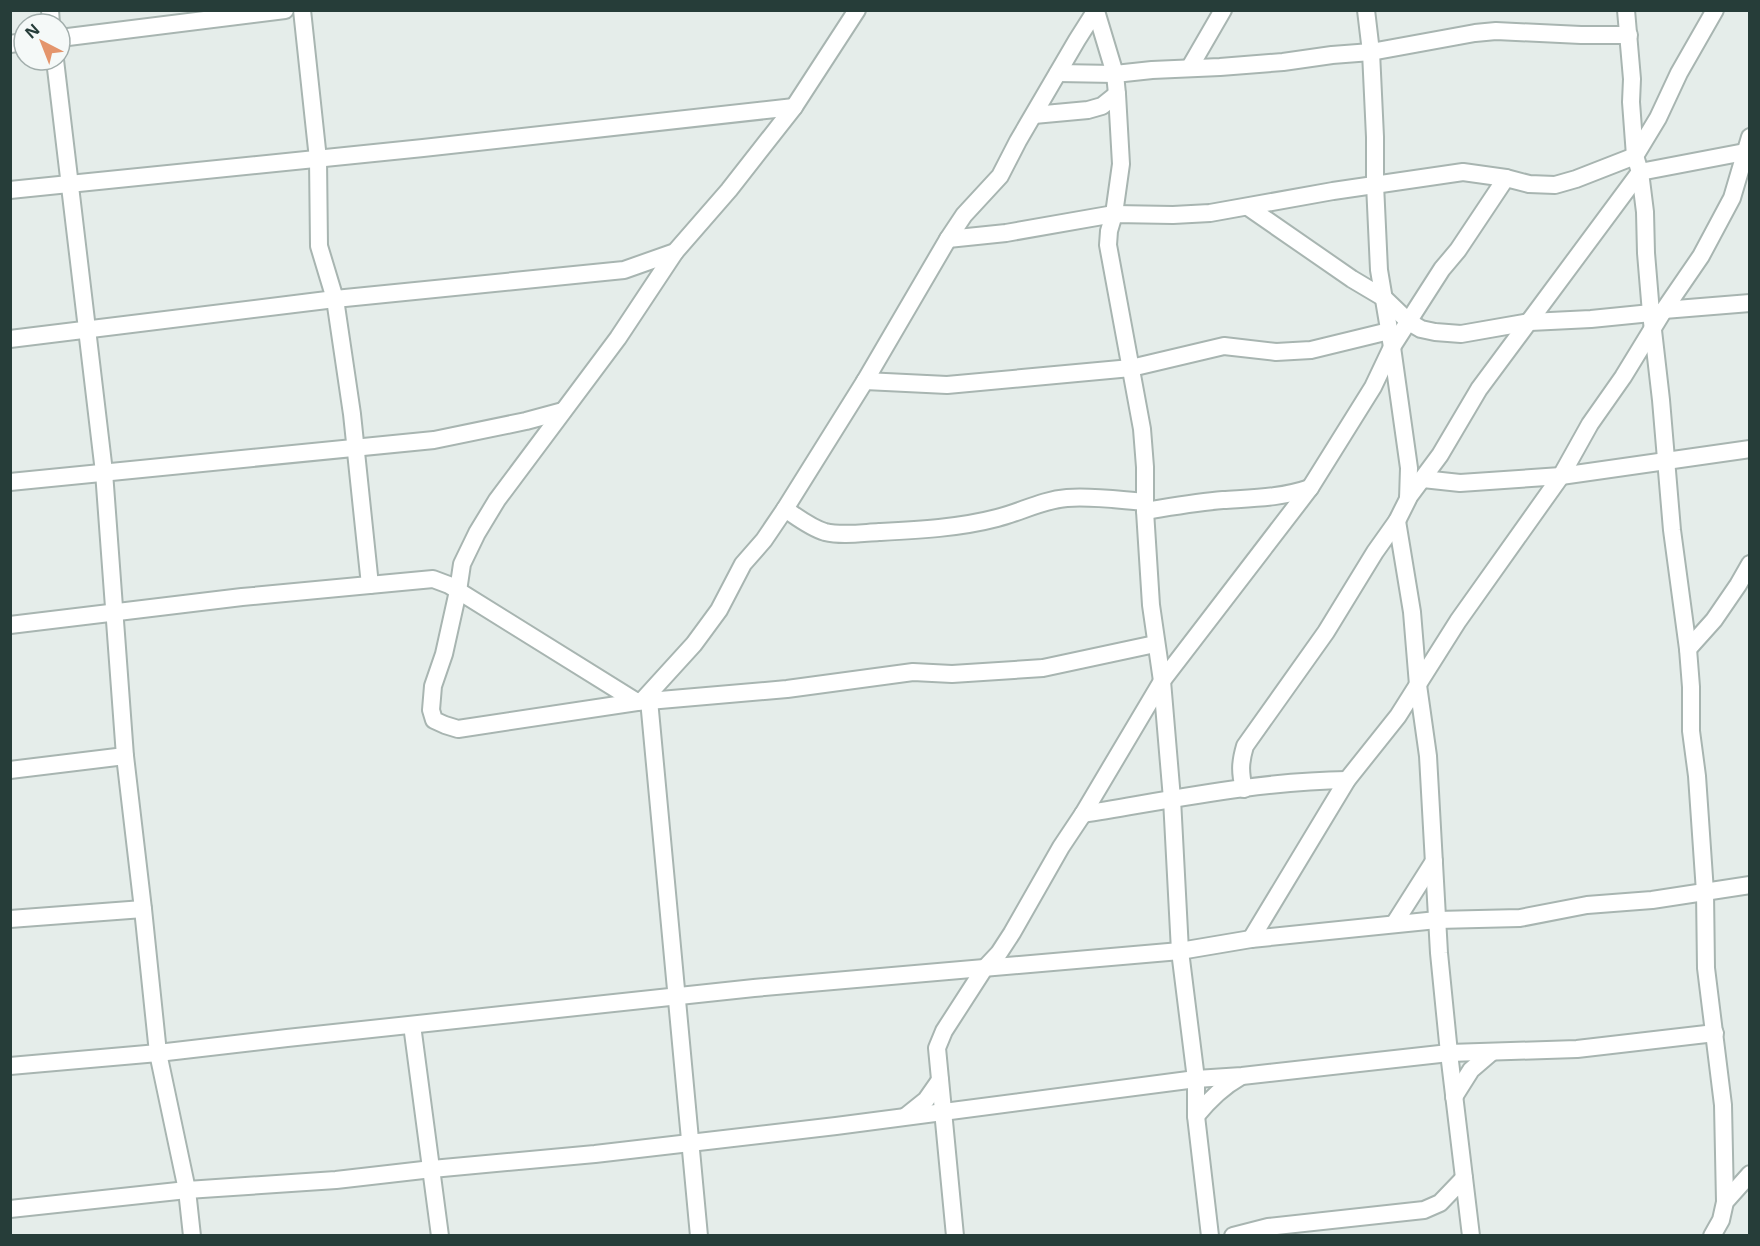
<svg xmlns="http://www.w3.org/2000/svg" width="1760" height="1246" font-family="'Noto Sans',sans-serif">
<rect width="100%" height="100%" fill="#e5edea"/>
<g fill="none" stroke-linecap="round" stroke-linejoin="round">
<defs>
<g id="minor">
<polyline points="50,10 51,24"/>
<polyline points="302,10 318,159 319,246 335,299 352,414 370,585"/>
<polyline points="1626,10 1632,79 1631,102 1635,156 1640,172 1645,212 1646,253 1651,313 1661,400 1672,530 1688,649 1691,687 1691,731 1697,776 1705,892 1706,968 1723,1105 1725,1202"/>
<polyline points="1096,11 1115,74 1117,94 1121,164 1114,214 1109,231 1108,245 1142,429 1145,467 1145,511 1151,605 1162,681 1172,799 1180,951 1196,1079 1196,1116 1210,1236"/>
<polyline points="60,38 285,10"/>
<polyline points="10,44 24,42"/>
<polyline points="55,60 104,472 125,756 143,909 158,1053 187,1190 192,1236"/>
<polyline points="1190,67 1223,10"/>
<polyline points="1058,73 1115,74 1152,70 1220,67 1283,62 1332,55 1371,52 1475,33 1496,31 1581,35 1629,35"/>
<polyline points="1034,115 1088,110 1102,106 1117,94"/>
<polyline points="10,190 423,148 794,107"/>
<polyline points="1248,207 1352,279 1384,298 1409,322 1421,329 1435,332 1461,334 1530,322 1591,319 1651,313"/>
<polyline points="948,239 1006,233 1114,214 1173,215 1210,213 1333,191 1463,172 1506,178 1529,184 1555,185 1576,179 1635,156 1658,118 1679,73 1715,10"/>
<polyline points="1664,310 1750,303"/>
<polyline points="10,339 335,299 624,270 675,252 729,190 794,107 857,10"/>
<polyline points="865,381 947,385 1131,368 1224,346 1276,352 1311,350 1389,331"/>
<polyline points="1423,479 1460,483 1561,476 1750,449"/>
<polyline points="10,482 434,440 526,421 563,411"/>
<polyline points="1408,498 1440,455 1479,389 1640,172 1750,151"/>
<path d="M785,509C797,517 811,528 825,532C842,536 861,533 879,532C918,530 959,528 997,518C1021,512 1042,500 1067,498C1093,496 1119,500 1145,502"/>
<path d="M1145,511C1170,507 1197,502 1223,500C1253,498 1281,498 1310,488"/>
<polyline points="1397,521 1412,612 1418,685 1428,756 1439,953 1449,1053 1471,1236"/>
<polyline points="10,625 242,597 433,579 449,585 637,702 787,689 913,672 952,674 1043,668 1155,644"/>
<polyline points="1688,649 1714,620 1738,585 1750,564"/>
<polyline points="643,700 694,644 719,610 743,564 764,540 785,509 865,381 948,239 964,215 1000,176 1018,141 1077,40 1096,10"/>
<polyline points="649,700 699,1236"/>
<polyline points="637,702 458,729 445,725 434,720 431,710 433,686 444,654 458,591 462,564 477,533 497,500 618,338 675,252"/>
<polyline points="10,770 125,756"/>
<path d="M1244,789C1240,772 1240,763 1245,746L1326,632L1375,552L1397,521L1408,499L1409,468L1392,347L1379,270L1375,184V137L1371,52L1366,10"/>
<path d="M1083,814C1170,800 1259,781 1347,780"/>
<polyline points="10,919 143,909"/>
<polyline points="1394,924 1434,861"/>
<polyline points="1251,939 1347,780 1398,716 1458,621 1561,476 1590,424 1623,377 1664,310 1701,256 1732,198 1750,137"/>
<polyline points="412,1025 440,1236"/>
<polyline points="10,1066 158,1053 287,1038 754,988 1180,951 1251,939 1437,920 1520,918 1587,905 1652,900 1750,885"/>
<polyline points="1454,1097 1471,1070 1492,1052"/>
<polyline points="906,1116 926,1100 940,1080"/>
<path d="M1196,1116C1209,1100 1222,1087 1240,1077"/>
<polyline points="10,1209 187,1190 336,1180 432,1169 595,1154 836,1126 1196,1079 1242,1076 1449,1053 1577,1049 1715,1033"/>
<polyline points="955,1236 937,1048 944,1031 984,969 999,953 1012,933 1061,847 1083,814 1162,681 1310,488 1373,387 1392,347 1442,269 1458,250 1506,178"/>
<polyline points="1233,1236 1268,1227 1424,1210 1440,1203 1464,1178"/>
<polyline points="1712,1236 1721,1220 1725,1202 1750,1174"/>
</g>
</defs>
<use href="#minor" stroke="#a8b5b1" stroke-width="20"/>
<use href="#minor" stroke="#fff" stroke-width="16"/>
</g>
<rect width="1760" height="1246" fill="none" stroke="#263d39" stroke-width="24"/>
<g transform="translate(42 42) rotate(318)"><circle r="28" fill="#f5f9f8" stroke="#a2aeac" stroke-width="1.5"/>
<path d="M0-4.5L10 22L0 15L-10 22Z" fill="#e4956c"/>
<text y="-9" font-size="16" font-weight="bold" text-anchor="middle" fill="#263d39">N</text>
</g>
</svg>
